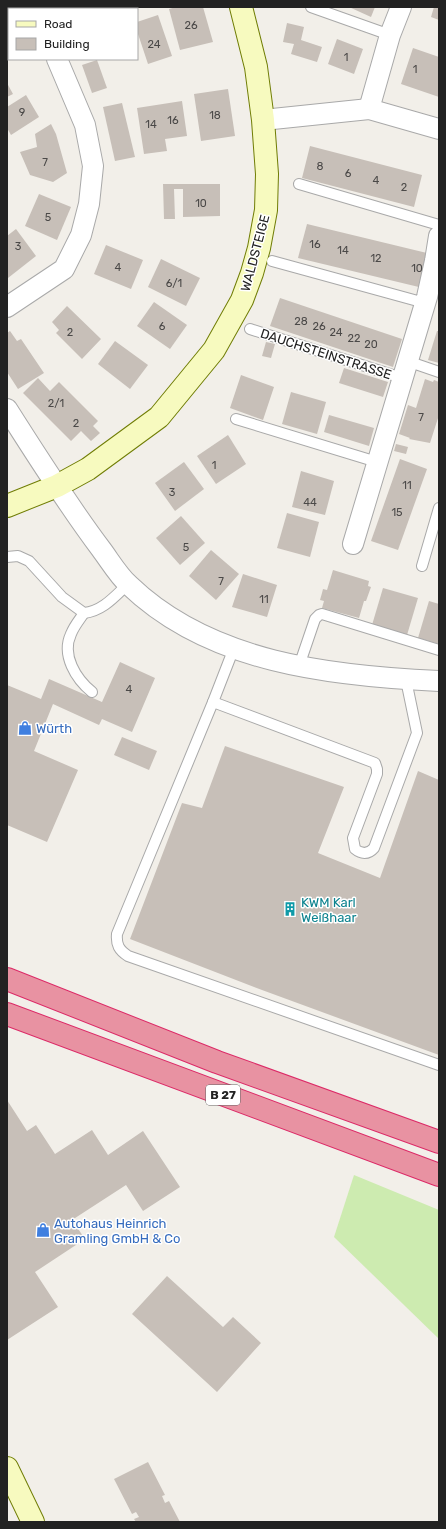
<svg xmlns="http://www.w3.org/2000/svg" width="446" height="1529" font-family="Rubik,sans-serif">
<rect width="100%" height="100%" fill="#f2efe9"/>
<polygon fill="#cdebb0" points="354,1175 439,1210 439,1339 334,1237"/>
<g fill="#c7bfb8">
<polygon points="7,7 12,7 14,9 9,9 9,36 7,33"/>
<polygon points="176,7 203,7 213,42 180,50 169,9"/>
<polygon points="349,7 375,7 371,17"/>
<polygon points="434,7 439,7 439,20 431,17"/>
<polygon points="158,15 172,56 148,64 137,31 137,22"/>
<polygon points="287,23 304,27 301,40 322,47 317,62 291,54 294,44 283,42"/>
<polygon points="337,39 363,49 354,74 328,64"/>
<polygon points="413,48 439,57 439,97 401,84"/>
<polygon points="97,60 107,88 92,93 82,65"/>
<polygon points="7,83 13,94 7,97"/>
<polygon points="228,89 235,136 201,141 194,94"/>
<polygon points="26,95 39,117 11,135 7,128 7,107"/>
<polygon points="182,101 187,136 165,139 167,151 144,154 137,108"/>
<polygon points="122,103 135,157 115,161 103,107"/>
<polygon points="51,124 56,134 67,173 53,182 30,175 20,152 37,147 35,134"/>
<polygon points="310,146 422,175 414,207 302,178"/>
<polygon points="163,184 220,184 220,216 183,217 183,189 174,189 175,219 164,219"/>
<polygon points="39,194 71,207 57,240 25,226"/>
<polygon points="307,224 431,254 423,288 298,258"/>
<polygon points="16,229 36,256 8,278 7,236"/>
<polygon points="106,245 143,260 131,289 94,274"/>
<polygon points="161,259 200,278 186,306 148,287"/>
<polygon points="280,298 402,339 393,367 270,326"/>
<polygon points="154,302 187,325 170,349 137,326"/>
<polygon points="67,306 101,339 82,359 56,333 59,330 52,322"/>
<polygon points="10,331 17,341 21,339 44,373 18,389 7,372 7,333"/>
<polygon points="437,331 439,331 439,363 428,360"/>
<polygon points="115,341 148,365 130,389 98,364"/>
<polygon points="266,342 275,344 271,358 262,356"/>
<polygon points="344,368 388,382 383,397 339,383"/>
<polygon points="241,375 274,387 263,420 230,408"/>
<polygon points="38,378 50,391 59,382 98,421 93,426 100,433 91,441 81,431 71,441 23,393"/>
<polygon points="425,379 433,382 434,380 439,382 439,415 430,443 409,439 410,438 399,434 408,405 416,408"/>
<polygon points="291,392 326,402 317,434 282,424"/>
<polygon points="329,415 374,428 369,446 324,432"/>
<polygon points="228,435 246,464 216,484 197,456"/>
<polygon points="396,444 408,447 406,454 394,451"/>
<polygon points="400,459 427,469 398,550 371,541"/>
<polygon points="184,462 204,489 175,511 155,483"/>
<polygon points="301,471 334,481 325,515 292,507"/>
<polygon points="287,513 319,522 310,557 277,548"/>
<polygon points="181,516 205,543 180,565 156,538"/>
<polygon points="211,550 239,574 216,600 189,576"/>
<polygon points="333,570 369,581 368,586 371,587 366,601 364,601 359,618 322,608 324,601 320,600 322,593 323,589 327,590"/>
<polygon points="243,574 277,585 267,617 232,607"/>
<polygon points="383,588 418,598 407,635 372,625"/>
<polygon points="429,601 439,604 439,644 418,638"/>
<polygon points="120,662 155,678 132,732 102,719 99,725 53,704 34,751 78,770 47,842 7,825 7,685 41,699 49,679 102,702"/>
<polygon points="122,737 157,751 149,770 114,755"/>
<polygon points="225,746 344,787 318,853 380,878 418,771 439,780 439,1055 262,990 130,939 182,803 202,808"/>
<polygon points="7,1100 27,1131 36,1125 55,1154 92,1130 108,1155 143,1131 180,1187 143,1211 126,1185 72,1220 85,1239 35,1272 58,1307 7,1340"/>
<polygon points="167,1276 223,1327 233,1317 261,1343 217,1392 132,1314"/>
<polygon points="148,1462 165,1495 162,1496 165,1503 169,1501 180,1522 136,1522 134,1519 139,1517 136,1512 132,1514 114,1479"/>
</g>
<g fill="none" stroke-linecap="round" stroke-linejoin="round">
<defs>
<g id="lane">
<polyline points="311,7 390,35"/>
<polyline points="299,184 439,225"/>
<polyline points="272,261 425,303"/>
<polyline points="250,329 402,378"/>
<polyline points="407,361 439,372"/>
<polyline points="236,419 377,462"/>
<path d="M7,557L18,556L29,561L62,597L84,613C103,611 115,596 128,584"/>
<polyline points="422,566 439,508"/>
<path d="M84,613C80,619 74,626 71,634C61,655 76,679 92,692"/>
<path d="M234,648L213,702L117,934C116,945 119,950 128,956L439,1065"/>
<polyline points="299,666 315,619 319,615 322,614 439,650"/>
<path d="M213,702L375,763L377,769V774L353,838L355,849C361,854 368,855 374,848L417,733L406,680"/>
</g>
<g id="street">
<polyline points="33,7 34,9"/>
<polyline points="369,109 390,35 401,7"/>
<polyline points="263,120 369,109 439,129"/>
<polyline points="7,307 64,269 81,235 89,204 93,166 85,125 57,59"/>
<path d="M7,409C37,456 67,504 101,549C110,561 118,575 129,585C210,663 331,676 439,681"/>
<polyline points="353,544 427,297 435,261 439,236"/>
</g>
<g id="secondary">
<polyline points="7,506 57,486 88,469 159,417 214,350 242,300 252,273 259,248 266,210 267,174 263,120 256,67 241,7"/>
<polyline points="7,1468 33,1522"/>
</g>
<g id="highway">
<polyline points="7,979 217,1062 439,1142"/>
<polyline points="7,1014 439,1175"/>
</g>
</defs>
<use href="#lane" stroke="#a9a9a9" stroke-width="12"/>
<use href="#street" stroke="#a9a9a9" stroke-width="22"/>
<use href="#secondary" stroke="#707d05" stroke-width="24"/>
<use href="#highway" stroke="#dc2a67" stroke-width="24"/>
<use href="#lane" stroke="#fff" stroke-width="10"/>
<use href="#street" stroke="#fff" stroke-width="20"/>
<use href="#secondary" stroke="#f7fabf" stroke-width="22"/>
<use href="#highway" stroke="#e892a2" stroke-width="22"/>
</g>
<defs>
<symbol id="shop-bare" viewBox="-9 -9 18 18"><path d="M-5-2.5h2.3a2.7 3.5 0 0 1 5.4 0H5L5.5 6h-11ZM-1.5-2.5h3a1.5 2.3 0 0 0-3 0Z" fill="#3f7fe0" stroke="#fff" stroke-width="2.5" paint-order="stroke"/></symbol>
<symbol id="building-bare" viewBox="-9 -9 18 18"><path d="M-4-6H4V6H1V3H-1V6H-4ZM-2.5-4.3h1.7v1.8h-1.7ZM.8-4.3h1.7v1.8H.8ZM-2.5-1h1.7V.8h-1.7ZM.8-1h1.7V.8H.8Z" fill="#0f9aa8" stroke="#fff" stroke-width="2.5" paint-order="stroke"/></symbol>
</defs>
<g fill-rule="evenodd">
<use href="#shop-bare" x="15" y="718" width="20" height="20"/>
<use href="#building-bare" x="280" y="899" width="20" height="20"/>
<use href="#shop-bare" x="33" y="1220" width="20" height="20"/>
</g>
<g text-anchor="middle" dominant-baseline="central" stroke-width="3" stroke-linejoin="round" paint-order="stroke">
<g font-size="11" fill="#4b4948">
<text x="191" y="25">26</text>
<text x="154" y="44">24</text>
<text x="346" y="57">1</text>
<text x="415" y="69">1</text>
<text x="22" y="112">9</text>
<text x="215" y="115">18</text>
<text x="173" y="120">16</text>
<text x="151" y="124">14</text>
<text x="45" y="162">7</text>
<text x="320" y="166">8</text>
<text x="348" y="173">6</text>
<text x="376" y="180">4</text>
<text x="404" y="187">2</text>
<text x="201" y="203">10</text>
<text x="48" y="217">5</text>
<text x="315" y="244">16</text>
<text x="18" y="246">3</text>
<text x="343" y="250">14</text>
<text x="376" y="258">12</text>
<text x="118" y="267">4</text>
<text x="417" y="268">10</text>
<text x="174" y="283">6/1</text>
<text x="301" y="321">28</text>
<text x="162" y="326">6</text>
<text x="319" y="326">26</text>
<text x="70" y="332">2</text>
<text x="336" y="332">24</text>
<text x="354" y="338">22</text>
<text x="371" y="344">20</text>
<text x="56" y="403">2/1</text>
<text x="421" y="417">7</text>
<text x="76" y="423">2</text>
<text x="214" y="465">1</text>
<text x="407" y="485">11</text>
<text x="172" y="492">3</text>
<text x="310" y="502">44</text>
<text x="397" y="512">15</text>
<text x="186" y="547">5</text>
<text x="221" y="581">7</text>
<text x="264" y="599">11</text>
<text x="129" y="689">4</text>
</g>
<rect fill="#fff" stroke="#646464" stroke-width="1" x="206" y="1085" width="34" height="20" rx="3"/>
<g font-size="12" font-weight="bold" fill="#222">
<text x="223" y="1095">B 27</text>
</g>
<g font-size="13" fill="#222" stroke="#fff">
<text transform="translate(255 253) rotate(-75)">WALDSTEIGE</text>
<text transform="translate(326 354) rotate(18)">DAUCHSTEINSTRASSE</text>
</g>
<g font-size="13" fill="#366cbe" stroke="#fff" text-anchor="start">
<text x="36" y="728">Würth</text>
<text x="54" y="1223">Autohaus Heinrich<tspan x="54" dy="15">Gramling GmbH &amp; Co</tspan></text>
</g>
<g font-size="13" fill="#0d838f" stroke="#fff" text-anchor="start">
<text x="301" y="902">KWM Karl<tspan x="301" dy="15">Weißhaar</tspan></text>
</g>
</g>
<rect width="446" height="1529" fill="none" stroke="#222222" stroke-width="16"/>
<rect x="8" y="8" width="130" height="52" fill="#ffffff" stroke="#a7a7a7"/>
<rect x="16" y="21" width="20" height="6" fill="#f7fabf" stroke="#a7a7a7"/>
<text x="44" y="28" font-size="12" fill="#222222">Road</text>
<rect x="16" y="38" width="20" height="12" fill="#c7bfb8" stroke="#a7a7a7"/>
<text x="44" y="48" font-size="12" fill="#222222">Building</text>
</svg>
